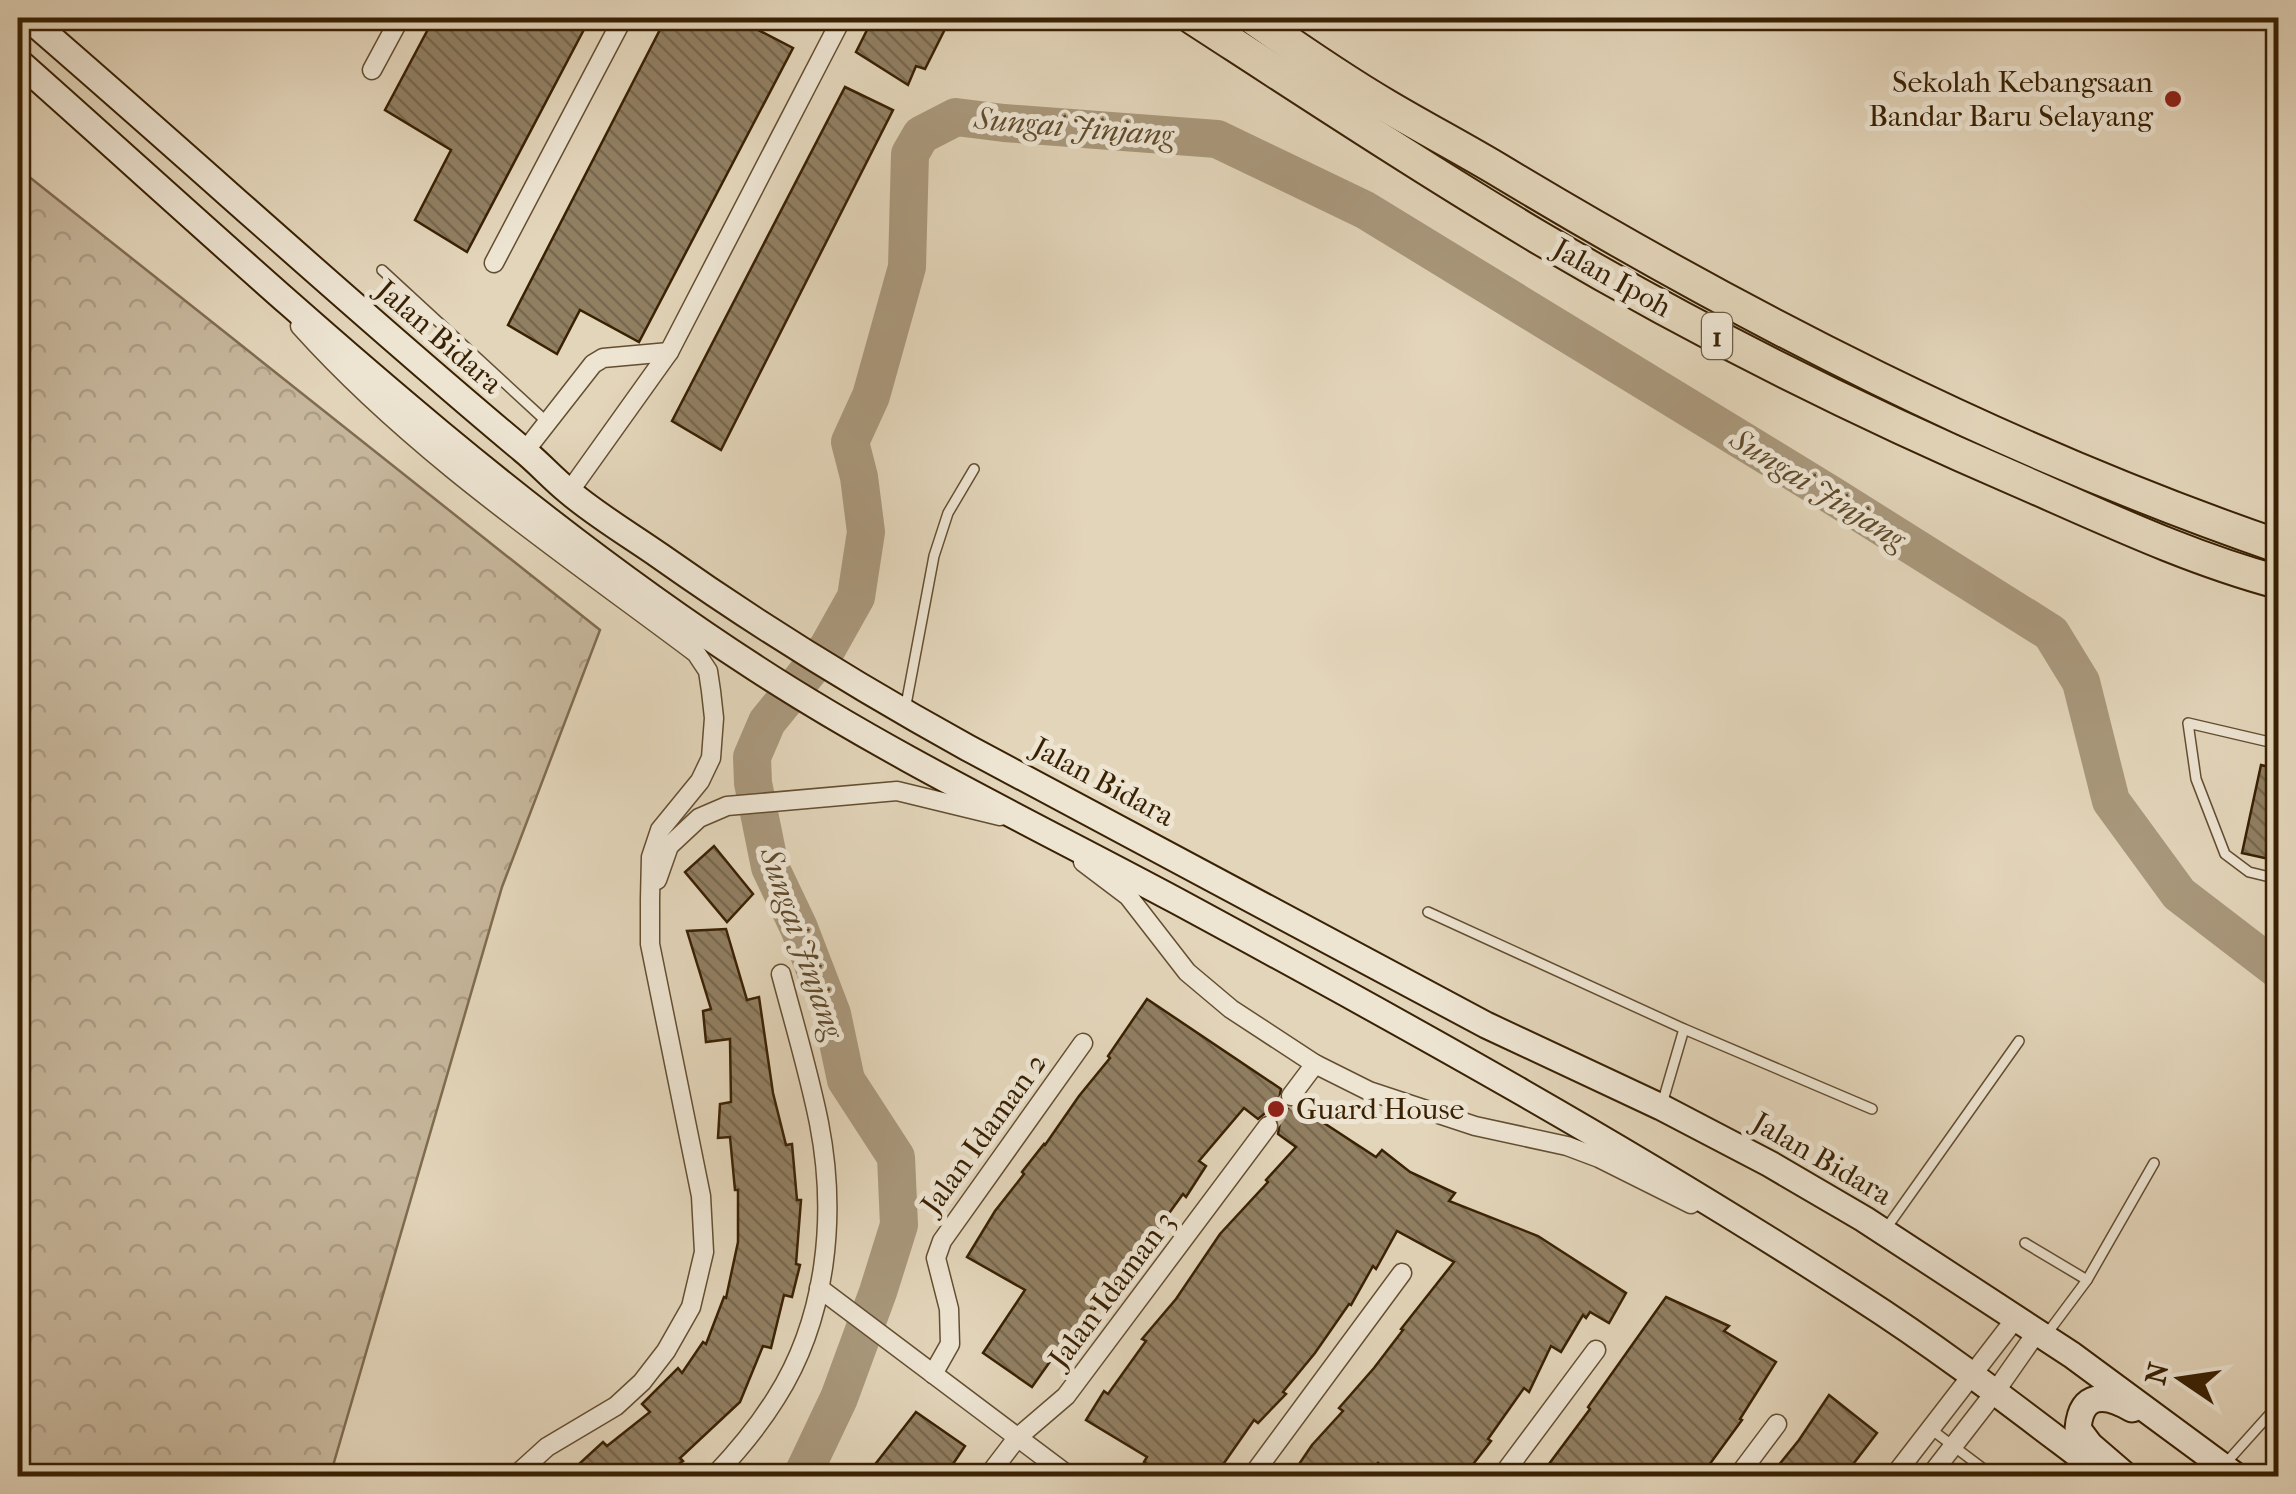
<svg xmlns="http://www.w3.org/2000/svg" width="2296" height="1494" font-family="'IM FELL French Canon',serif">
<defs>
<pattern id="forest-crowns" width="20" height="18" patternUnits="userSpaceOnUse" patternTransform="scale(2.5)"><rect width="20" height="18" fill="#c6b69b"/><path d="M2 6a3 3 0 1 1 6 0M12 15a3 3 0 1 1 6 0" fill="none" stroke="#ab9c84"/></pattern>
<pattern id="building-back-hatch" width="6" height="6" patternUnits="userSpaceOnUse" patternTransform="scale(2.5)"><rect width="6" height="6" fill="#917f62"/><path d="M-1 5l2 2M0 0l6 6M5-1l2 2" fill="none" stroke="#77684f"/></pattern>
</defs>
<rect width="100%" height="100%" fill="#e3d5ba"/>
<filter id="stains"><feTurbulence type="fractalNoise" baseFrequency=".002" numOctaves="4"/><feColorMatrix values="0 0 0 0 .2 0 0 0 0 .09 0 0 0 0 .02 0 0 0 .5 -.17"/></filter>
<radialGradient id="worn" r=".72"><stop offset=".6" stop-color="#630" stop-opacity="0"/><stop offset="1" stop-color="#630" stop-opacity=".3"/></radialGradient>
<polygon fill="url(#forest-crowns)" stroke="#806c4f" stroke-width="2.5" points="18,168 600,630 502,887 330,1476 18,1476"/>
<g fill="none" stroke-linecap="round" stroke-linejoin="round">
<polyline stroke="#a9987c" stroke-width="38" points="802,1476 839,1398 878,1292 899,1225 896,1157 846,1080 832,1014 799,928 770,867 753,783 752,757 767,722 828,647 856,597 866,532 859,477 850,442 871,396 907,267 910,154 921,135 956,117 1004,123 1217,139 1365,210 1833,496 2051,633 2081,682 2111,801 2179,894 2278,970"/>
</g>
<g fill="url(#building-back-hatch)" stroke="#392103" stroke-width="2.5">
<polygon points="434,18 590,18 467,252 415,220 451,150 385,110"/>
<polygon points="666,18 735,18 793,48 639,342 580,310 557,354 508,325"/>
<polygon points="873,18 927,18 946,27 925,69 916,66 908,85 856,52"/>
<polygon points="845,87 893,110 721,450 672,421"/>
<polygon points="2261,765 2278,769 2278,861 2242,853"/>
<polygon points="714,846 753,894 727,922 685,872"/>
<polygon points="726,929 747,1000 759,997 773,1093 786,1145 792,1144 797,1200 801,1200 796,1264 800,1265 792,1297 784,1295 771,1348 763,1346 740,1402 680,1458 683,1461 661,1476 566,1476 603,1442 607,1446 650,1412 642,1404 678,1368 682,1373 703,1342 706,1344 724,1297 726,1298 738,1242 738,1190 735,1190 730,1137 718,1138 720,1104 731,1102 730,1039 706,1042 703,1011 711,1009 687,931"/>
<polygon points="1147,999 1281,1089 1279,1100 1284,1106 1290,1108 1298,1106 1376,1157 1382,1150 1410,1172 1455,1193 1449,1201 1538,1236 1626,1293 1609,1323 1590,1312 1586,1318 1583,1315 1561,1352 1551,1346 1529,1392 1524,1388 1488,1439 1491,1441 1464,1476 1397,1476 1378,1463 1366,1476 1291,1476 1312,1445 1343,1411 1339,1408 1374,1368 1403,1330 1401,1329 1454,1262 1397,1231 1376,1269 1373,1266 1351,1305 1349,1304 1315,1353 1283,1392 1286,1394 1258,1423 1254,1420 1215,1476 1164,1476 1144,1462 1147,1457 1086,1420 1104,1391 1108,1394 1146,1341 1142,1339 1176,1299 1220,1234 1268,1182 1266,1180 1296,1147 1278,1134 1280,1122 1270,1114 1264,1114 1258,1119 1244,1108 1199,1161 1206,1166 1186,1197 1183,1194 1151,1238 1148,1236 1116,1282 1093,1311 1091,1309 1065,1348 1061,1346 1032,1387 983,1353 1025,1290 967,1257 995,1211 1024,1174 1022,1172 1044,1144 1045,1145 1079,1096 1110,1058 1108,1056"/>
<polygon points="1666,1297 1729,1326 1724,1331 1776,1362 1740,1419 1742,1420 1701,1476 1540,1476 1590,1409 1588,1407 1603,1386"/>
<polygon points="1829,1395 1877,1433 1844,1476 1770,1476 1799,1440"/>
<polygon points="916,1412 965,1446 945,1476 866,1476"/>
</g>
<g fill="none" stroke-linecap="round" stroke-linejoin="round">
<polyline stroke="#c1b195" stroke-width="18" stroke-dasharray="18 9" stroke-linecap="butt" points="1268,1126 1291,1096"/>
<defs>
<g id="lane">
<polyline points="382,270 547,422"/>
<polyline points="905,710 934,556 948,513 974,469"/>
<polyline points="2278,744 2188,723 2196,779 2225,854 2249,872 2278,879"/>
<polyline points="1428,912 1684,1029 1872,1109"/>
<polyline points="1662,1104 1684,1029"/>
<polyline points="1885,1230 2019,1041"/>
<polyline points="2025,1243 2087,1280"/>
<polyline points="2046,1335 2087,1280 2154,1163"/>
<polyline points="1932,1430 1993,1476"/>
<polyline points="2225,1464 2278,1405"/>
</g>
<g id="street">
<polyline points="372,70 400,18"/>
<polyline points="494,263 623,18"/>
<path d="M300,326C415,454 559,550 696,653L708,671L711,691L714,718L711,758L700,781L660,830L651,857L650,899V944L701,1196L704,1252L691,1307L666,1351L642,1382L616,1406L547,1447L515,1476"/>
<polyline points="525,451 593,364 603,358 669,352"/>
<polyline points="569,492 669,352 842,18"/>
<polyline points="1083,862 1128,896 1187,972 1231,1009 1315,1064 1369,1091 1475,1126 1567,1146 1599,1158 1691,1204"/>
<polyline points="657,880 669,846 699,818 727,806 897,791 1000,816"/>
<polyline points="1291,1096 1315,1064"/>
<polyline points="819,1288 1069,1476"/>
<polyline points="933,1374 950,1344 949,1309 936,1258 942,1241 1083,1043"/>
<path d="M714,1476C737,1452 758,1427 776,1398C827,1318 837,1215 819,1123C809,1073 794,1023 781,974"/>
<polyline points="988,1476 1017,1438 1066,1396 1268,1126"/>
<polyline points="1252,1476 1402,1273"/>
<polyline points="1502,1476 1596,1350"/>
<polyline points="1738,1476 1777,1424"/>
<polyline points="1894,1476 2016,1318"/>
<polyline points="1930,1476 1995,1392 2037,1332"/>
</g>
<g id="secondary">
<path d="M28,18C194,161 355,310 523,450C539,463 552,478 568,491C596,515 630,535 660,556C759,626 863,690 968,748L1486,1025L1661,1107L1770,1164L1864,1219L2072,1355L2236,1476"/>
<path d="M18,61C255,271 487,494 754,667C889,755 1035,825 1177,901C1408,1026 1639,1154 1859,1297C1945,1352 2025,1415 2106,1476"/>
<path d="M2126,1476L2090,1445L2078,1429C2081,1392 2105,1393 2132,1409"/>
</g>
<g id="highway">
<path d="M1193,18C1307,92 1421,167 1538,237C1692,328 1853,409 2018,480C2103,517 2188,558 2278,582"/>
<path d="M1253,18C1296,48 1339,78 1385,105C1422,127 1460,147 1497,169C1744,318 2005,452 2278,546"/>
</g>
</defs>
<use href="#lane" stroke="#644e31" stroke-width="12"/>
<use href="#street" stroke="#644e31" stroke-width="21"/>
<use href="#secondary" stroke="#392103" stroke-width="29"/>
<use href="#highway" stroke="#392103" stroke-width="36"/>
<use href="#lane" stroke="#ede4d2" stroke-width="9"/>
<use href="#street" stroke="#ede4d2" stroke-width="18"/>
<use href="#secondary" stroke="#ede4d2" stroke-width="25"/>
<use href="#highway" stroke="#e3d5ba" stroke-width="32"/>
</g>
<g fill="#8f2418" stroke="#ede4d2" stroke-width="4">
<circle cx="2173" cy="99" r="10"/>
<circle cx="1276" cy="1109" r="10"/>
</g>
<g text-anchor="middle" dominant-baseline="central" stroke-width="10" stroke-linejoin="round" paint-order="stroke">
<rect fill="#ede4d2" stroke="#6f5c41" stroke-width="2.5" x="1702" y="313" width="30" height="46" rx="8"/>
<g font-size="28" font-weight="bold" fill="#392103">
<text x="1717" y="336">1</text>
</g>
<g font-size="30" fill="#392103" stroke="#ede4d2" text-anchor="end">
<text x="2153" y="82">Sekolah Kebangsaan<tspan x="2153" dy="34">Bandar Baru Selayang</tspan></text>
<text x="1296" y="1109" text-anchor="start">Guard House</text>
</g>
<g font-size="30" fill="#392103" stroke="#ede4d2">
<text transform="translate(1612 278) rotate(29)">Jalan Ipoh</text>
<text transform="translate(439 337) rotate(41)">Jalan Bidara</text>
<text transform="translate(1103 782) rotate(28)">Jalan Bidara</text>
<text transform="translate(984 1134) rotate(-54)">Jalan Idaman 2</text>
<text transform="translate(1822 1159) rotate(30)">Jalan Bidara</text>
<text transform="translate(1112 1290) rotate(-53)">Jalan Idaman 3</text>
</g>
<g font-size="32" font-style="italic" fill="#604b2d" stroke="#ede4d2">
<text transform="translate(1074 127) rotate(5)">Sungai Jinjang</text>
<text transform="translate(1818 489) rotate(32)">Sungai Jinjang</text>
<text transform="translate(802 943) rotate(71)">Sungai Jinjang</text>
</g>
</g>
<rect width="2296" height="1494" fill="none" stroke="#e3d5ba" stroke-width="60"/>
<rect x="20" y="20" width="2256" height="1454" fill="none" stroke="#392103" stroke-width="5"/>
<rect x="30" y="30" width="2236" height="1434" fill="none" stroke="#392103" stroke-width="2.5"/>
<g transform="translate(2181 1379) rotate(283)" stroke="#ede4d2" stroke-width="8" paint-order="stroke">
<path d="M0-8L18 38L0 25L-18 38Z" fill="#392103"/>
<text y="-15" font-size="28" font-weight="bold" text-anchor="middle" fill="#392103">N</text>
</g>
<rect width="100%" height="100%" filter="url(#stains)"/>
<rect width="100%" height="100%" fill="url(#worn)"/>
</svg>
